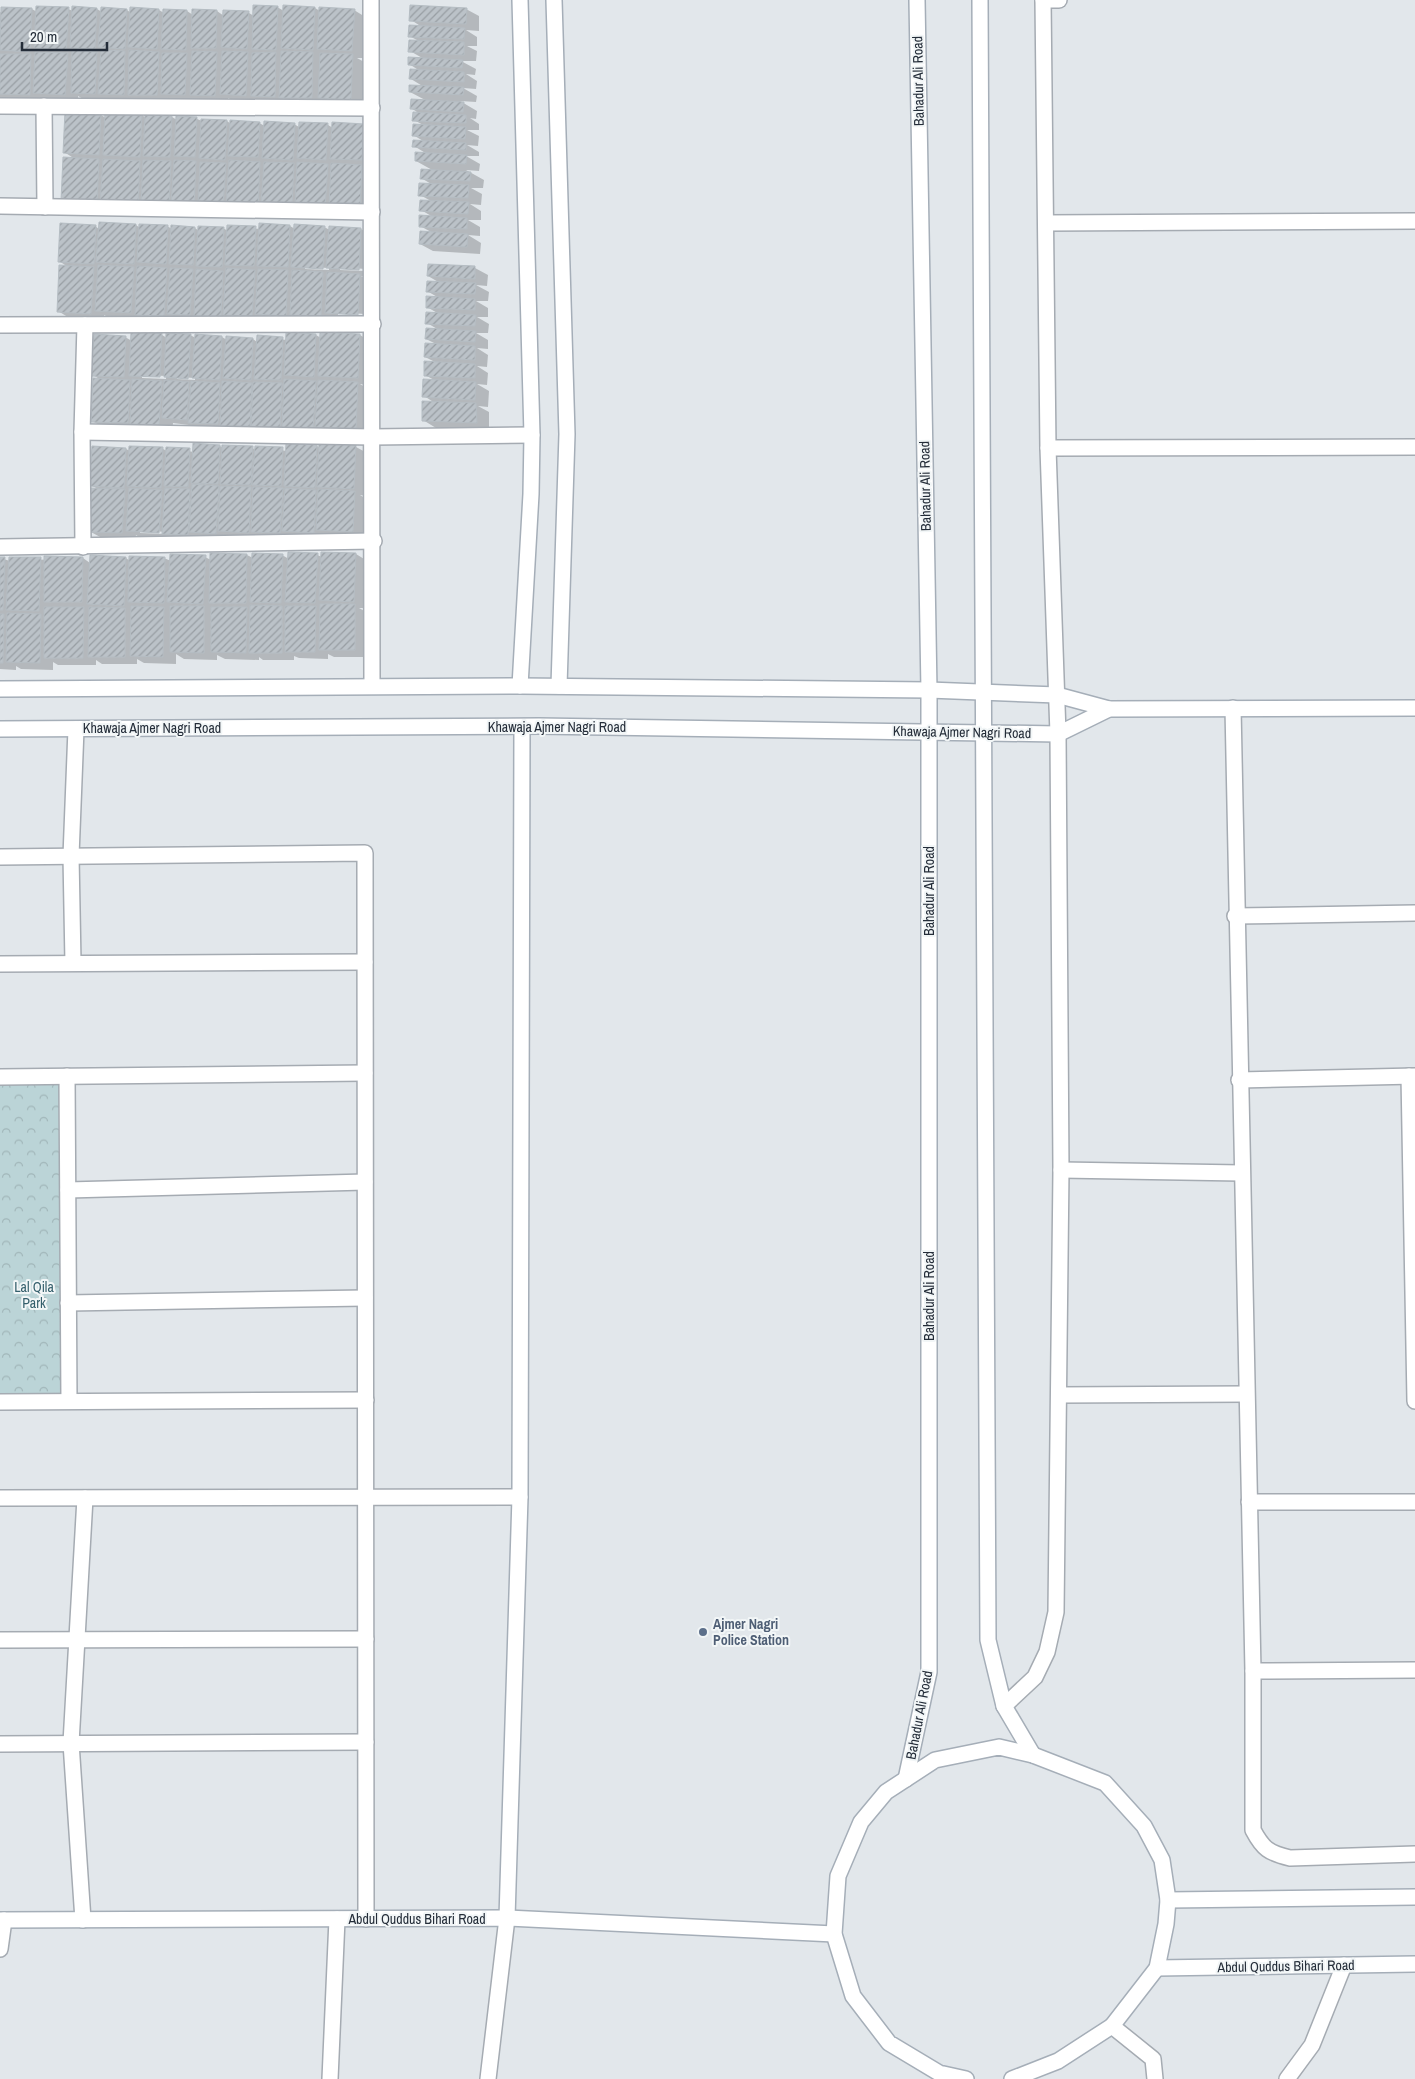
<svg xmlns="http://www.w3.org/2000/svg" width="1415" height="2079" font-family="'Archivo Narrow',sans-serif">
<defs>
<pattern id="forest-crowns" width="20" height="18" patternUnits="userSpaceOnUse" patternTransform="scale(1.25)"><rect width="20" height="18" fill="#bbd4d7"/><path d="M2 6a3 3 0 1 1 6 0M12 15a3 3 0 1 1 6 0" fill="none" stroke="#a1b6b9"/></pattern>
<pattern id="building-hatch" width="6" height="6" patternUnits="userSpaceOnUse" patternTransform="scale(1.25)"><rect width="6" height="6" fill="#bbc2c8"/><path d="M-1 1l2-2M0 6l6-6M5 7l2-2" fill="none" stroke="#989ea3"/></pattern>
</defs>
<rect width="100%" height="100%" fill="#e2e7eb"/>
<polygon fill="url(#forest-crowns)" points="67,1076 69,1401 0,1402 0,1077"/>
<g fill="#0003" fill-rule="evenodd">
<polygon points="284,6 315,8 320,11 354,10 367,18 365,58 357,58 366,63 364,107 265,102 259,99 259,103 235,101 228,98 228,102 204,102 198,99 198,102 175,101 170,98 170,102 143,102 137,98 137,102 112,101 108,98 108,101 85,100 78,96 78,101 47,100 43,97 43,102 13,101 8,98 8,101 0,101 0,12 2,13 2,8 32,9 37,12 68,9 73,11 73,8 97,9 102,12 127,10 131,13 159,10 164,13 164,10 187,11 193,15 217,11 224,16 249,13 254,16 277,7 284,11"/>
<polygon points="466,9 479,16 479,31 466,30 477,37 477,46 467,46 477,51 476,61 461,61 476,69 475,75 466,74 477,81 476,89 463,88 477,96 476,102 460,101 477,111 476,119 470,118 479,124 479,130 467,130 479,136 478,146 467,145 479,152 479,156 466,156 480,164 479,171 466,170 484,180 483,188 471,188 482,194 481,205 470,204 481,211 481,220 468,220 480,227 480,236 468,235 481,243 480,254 433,251 420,244 433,233 420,226 433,217 421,210 431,201 420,195 433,185 421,178 434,171 416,161 427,154 414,146 425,142 413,135 425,126 414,120 420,114 411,108 427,101 410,92 424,87 411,79 420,71 409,64 424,59 410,51 419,41 409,36 422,27 411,20"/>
<polygon points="101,115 106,118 142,115 146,118 147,116 172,117 177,120 177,118 197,119 202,121 227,121 231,124 259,123 265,126 294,124 299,127 300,123 328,125 333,128 363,125 375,167 363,166 375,173 373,216 75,208 75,159 64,152"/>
<path d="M136,225L140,228L167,226L172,229L195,228L199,231L223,228L228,231L290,226L295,229L324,227L330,230L361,229L374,237L372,277L361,276L372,282L370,321L110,318L104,315V320L71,319L58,311L68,267L59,261L95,226L99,229ZM305,267L329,268V270L305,269ZM340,267L365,269V271L340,270ZM338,312L364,314V316L338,315Z"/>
<polygon points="475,268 488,275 487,286 476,285 489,292 488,301 476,301 488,308 488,317 477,317 489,324 488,333 476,333 488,340 488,349 477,348 488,355 487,367 477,366 488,373 487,385 477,384 489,391 488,407 478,406 489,412 489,430 436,428 423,420 435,403 424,396 436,381 425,375 437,363 425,357 438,345 426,339 439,330 427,323 439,314 427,307 439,298 427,291 440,283 428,276"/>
<path d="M132,333L162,335L167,338L190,335L196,338V335L222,337L227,340L253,339L257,342L258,337L287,340V333L316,335L321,338L360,335L373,343L370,385L360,384L371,391L369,436L203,430L197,426L173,423L172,432L105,428L92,421L101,380L93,375L125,337L132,341ZM142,375L166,376V379L142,378ZM177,377L195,378V380L177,379Z"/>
<path d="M320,445L356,447L369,454L367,496L360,495L368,500L366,539L141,538L136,535L135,540L102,538L89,531L98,489L91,485L126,449L130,451L163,449L167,451V448L194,452L220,446L223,448H252L256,450V447L287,451L317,446L320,448ZM140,530L166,532V534L140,533Z"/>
<polygon points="322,553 356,554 369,562 367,608 359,608 368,613 367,657 334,657 328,654 328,659 299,658 294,656 294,660 263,660 259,657 259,660 225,659 217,655 217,660 184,659 176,654 176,664 144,663 137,659 137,664 102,664 96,660 96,665 58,665 53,662 53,670 21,669 16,666 16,670 0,669 0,558 10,561 83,558 90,563 91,556 126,558 130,561 164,558 171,561 205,557 211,560 247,555 253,558 282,555 289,559 317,555 322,557"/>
</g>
<g fill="url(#building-hatch)" stroke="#b5bdc3">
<polygon points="253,5 278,6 276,50 252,49"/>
<polygon points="283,5 315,7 313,50 281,48"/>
<polygon points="410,5 467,8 466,24 409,21"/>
<polygon points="36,6 69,7 66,50 34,48"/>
<polygon points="72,6 97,8 95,49 70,48"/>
<polygon points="1,7 32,8 30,52 0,50"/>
<polygon points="101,7 127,9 125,49 98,47"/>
<polygon points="130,7 159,9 157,49 128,47"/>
<polygon points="319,7 355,9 352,51 317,49"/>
<polygon points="163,9 187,10 186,50 161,49"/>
<polygon points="192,9 217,10 216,48 191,48"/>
<polygon points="223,10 249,11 247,49 221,47"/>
<polygon points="409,25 465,28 464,39 408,37"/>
<polygon points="409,40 464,42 464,55 408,52"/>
<polygon points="72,50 97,52 95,94 71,93"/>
<polygon points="101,50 125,51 124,95 98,94"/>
<polygon points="129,50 159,52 157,95 128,95"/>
<polygon points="192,51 217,52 215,96 190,95"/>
<polygon points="222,51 248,52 246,96 220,94"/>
<polygon points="281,51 313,52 312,98 279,98"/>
<polygon points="35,52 68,53 65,95 33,93"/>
<polygon points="276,52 275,97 251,96 252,53"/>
<polygon points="162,53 187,53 185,95 161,94"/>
<polygon points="320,53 353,54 351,100 318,98"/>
<polygon points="0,54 31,54 30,95 0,94"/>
<polygon points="408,57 463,60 462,68 408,65"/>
<polygon points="410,69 464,72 464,82 409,79"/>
<polygon points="409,85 464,87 463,95 409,92"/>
<polygon points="411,99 464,102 463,112 410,109"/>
<polygon points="65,111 101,113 99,155 63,153"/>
<polygon points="105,112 142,114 140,157 103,155"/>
<polygon points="413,112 466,115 466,123 412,121"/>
<polygon points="145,115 172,116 170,157 143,156"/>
<polygon points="176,116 197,117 195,157 174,156"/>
<polygon points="201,119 227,120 225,160 199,158"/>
<polygon points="230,120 260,122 258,157 228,156"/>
<polygon points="264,121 295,123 293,160 262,158"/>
<polygon points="299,122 328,123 326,160 297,158"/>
<polygon points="332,122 364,124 362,160 330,159"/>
<polygon points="413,124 466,127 465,139 412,136"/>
<polygon points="413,140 466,143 466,150 412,147"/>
<polygon points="415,152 467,155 466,164 415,161"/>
<polygon points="63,157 99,159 97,203 61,201"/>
<polygon points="103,159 140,161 138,206 100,204"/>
<polygon points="143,160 171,161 169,206 141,204"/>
<polygon points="174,160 196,161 194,207 171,206"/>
<polygon points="229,160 260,162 258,207 226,206"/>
<polygon points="200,162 226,163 223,207 198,205"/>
<polygon points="264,162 294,163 292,207 261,206"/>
<polygon points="297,162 328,164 325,209 295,207"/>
<polygon points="331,163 362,165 360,209 329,208"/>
<polygon points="421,169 471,172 470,181 420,179"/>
<polygon points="419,183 469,185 468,198 418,196"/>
<polygon points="420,200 469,202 468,214 419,211"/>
<polygon points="419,215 467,218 467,229 419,227"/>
<polygon points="99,222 136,224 134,264 96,262"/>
<polygon points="60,223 96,225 94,264 58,262"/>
<polygon points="259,223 290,225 288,267 257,266"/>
<polygon points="139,224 168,225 166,264 137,262"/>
<polygon points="294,224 325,226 323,269 291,267"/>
<polygon points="171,225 195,227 193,265 169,264"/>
<polygon points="227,225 256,226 254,266 225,265"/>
<polygon points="198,226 224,227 222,267 196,266"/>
<polygon points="329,226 361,228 359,270 326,268"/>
<polygon points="420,231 468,234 467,247 419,244"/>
<polygon points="428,264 475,266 475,279 427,276"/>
<polygon points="59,265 94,267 91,314 57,312"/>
<polygon points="98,265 134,267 131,313 95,311"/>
<polygon points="137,266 167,268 164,316 135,315"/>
<polygon points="170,268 193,269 190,315 167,314"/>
<polygon points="226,268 255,270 252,316 223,315"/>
<polygon points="196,269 223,271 221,317 194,316"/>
<polygon points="258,269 288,270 286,316 255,314"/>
<polygon points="292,270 323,272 321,316 290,315"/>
<polygon points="327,272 360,274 358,315 325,313"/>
<polygon points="427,281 476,283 475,294 426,292"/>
<polygon points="426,296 475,299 475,310 426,308"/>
<polygon points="426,312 476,315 475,326 425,324"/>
<polygon points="426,328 476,331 475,342 425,339"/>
<polygon points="131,332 162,333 160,377 129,376"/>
<polygon points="286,332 316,334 314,377 284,375"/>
<polygon points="320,332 360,334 358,378 318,376"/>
<polygon points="166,333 191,334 188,379 164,377"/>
<polygon points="94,334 126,336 124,377 91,376"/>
<polygon points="195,334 222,336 220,380 192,378"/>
<polygon points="257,335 283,337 281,380 254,379"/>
<polygon points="226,336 253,338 251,380 223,378"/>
<polygon points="425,343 475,346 475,360 424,357"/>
<polygon points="424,361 475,364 475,378 424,376"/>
<polygon points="93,378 130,380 128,423 91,422"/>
<polygon points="132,379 162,381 159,425 130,424"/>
<polygon points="284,379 316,381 313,430 282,428"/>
<polygon points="423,379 476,382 475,400 422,397"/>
<polygon points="164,380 189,382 187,420 162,418"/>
<polygon points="318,380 358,382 356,429 315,427"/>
<polygon points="191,381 220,383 218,424 188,423"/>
<polygon points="222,381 252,383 250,428 220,427"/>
<polygon points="253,382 282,383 280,430 251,429"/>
<polygon points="422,401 476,403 477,423 422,421"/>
<polygon points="193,443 220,445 218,484 191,483"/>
<polygon points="286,443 317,445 315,488 284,486"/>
<polygon points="319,443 356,445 354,489 317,487"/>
<polygon points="222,445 253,446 251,485 220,484"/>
<polygon points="92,446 126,448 124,488 89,486"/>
<polygon points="129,446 163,447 161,488 127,486"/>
<polygon points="255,446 283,447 281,486 252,485"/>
<polygon points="166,447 190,448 188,487 164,486"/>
<polygon points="192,484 219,486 216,534 189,532"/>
<polygon points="220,486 251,487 249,533 218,531"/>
<polygon points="253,487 283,488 280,533 251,532"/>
<polygon points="90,488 125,489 122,533 88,532"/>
<polygon points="129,488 162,490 159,533 126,531"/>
<polygon points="165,488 190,489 188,535 162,534"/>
<polygon points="285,488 316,490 314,533 282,531"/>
<polygon points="318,489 355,491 353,532 316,530"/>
<polygon points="288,552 318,553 315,603 285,602"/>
<polygon points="321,552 356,553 354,602 319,600"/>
<polygon points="210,553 247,554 246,603 209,603"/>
<polygon points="252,553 283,554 281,603 250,602"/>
<polygon points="170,554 206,555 203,604 167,602"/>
<polygon points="90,555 126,557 124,606 87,604"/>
<polygon points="44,556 83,557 82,602 44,602"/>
<polygon points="129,556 165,557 164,603 128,602"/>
<polygon points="0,557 5,557 3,610 0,610"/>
<polygon points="9,557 41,557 39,611 6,610"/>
<polygon points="320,604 355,604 355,650 319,650"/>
<polygon points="250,605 282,606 282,653 249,653"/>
<polygon points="131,606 164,607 163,657 130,656"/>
<polygon points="170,606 204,606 204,653 170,652"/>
<polygon points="285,606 316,606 315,652 285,652"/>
<polygon points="44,607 84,607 83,658 44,658"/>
<polygon points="89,607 125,608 125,657 88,657"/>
<polygon points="211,607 247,607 246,653 211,652"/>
<polygon points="7,613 41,614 40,663 6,662"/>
<polygon points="0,614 4,614 3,663 0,663"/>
</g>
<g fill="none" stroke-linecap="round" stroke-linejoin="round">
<defs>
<g id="street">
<polyline points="371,0 372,686"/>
<polyline points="1043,0 1059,0"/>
<polyline points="0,106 372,108"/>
<polyline points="44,106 45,207"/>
<polyline points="0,206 372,212"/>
<polyline points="1046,223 1415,221"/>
<polyline points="0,325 373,324"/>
<polyline points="82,432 373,437 532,435"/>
<polyline points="1048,448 1415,447"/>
<polyline points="0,547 374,541"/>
<polyline points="83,547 82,432 85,325"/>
<path d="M1233,708L1253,1671V1830C1263,1849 1269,1853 1290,1858L1415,1854"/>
<polyline points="0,857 365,853 366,1919"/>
<polyline points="1235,916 1415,913"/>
<polyline points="73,963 71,856 76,729"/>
<polyline points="0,964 365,962"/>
<polyline points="67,1076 69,1401"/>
<polyline points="1409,1076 1415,1401"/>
<polyline points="0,1077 365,1073"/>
<polyline points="1239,1080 1415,1076"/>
<polyline points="1061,1170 1241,1173"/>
<polyline points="68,1190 365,1182"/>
<polyline points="68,1303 365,1298"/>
<polyline points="1059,1395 1246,1394"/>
<polyline points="0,1402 366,1400"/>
<polyline points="0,1498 520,1497"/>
<polyline points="1249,1502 1415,1502"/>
<polyline points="0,1640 366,1639"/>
<polyline points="1253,1671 1415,1670"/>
<polyline points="1004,1706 1035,1677 1047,1652 1056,1612 1061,1170 1058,734 1048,448 1043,0"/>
<polyline points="0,1744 366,1742"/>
<polyline points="83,1920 71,1743 85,1498"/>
<polyline points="0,1949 4,1920"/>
<polyline points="1112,2026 1153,2059 1155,2079"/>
<polyline points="330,2079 337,1919"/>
<polyline points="488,2079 507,1918"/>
<polyline points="1287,2079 1312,2045 1344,1965"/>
</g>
<g id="secondary">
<polyline points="520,0 532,435 531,494 520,686"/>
<polyline points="554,0 567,434 559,686"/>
<polyline points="980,0 988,1640 1004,1706 1033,1755"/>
<polyline points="0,689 520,686 929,690 1057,695 1109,709"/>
<polyline points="0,729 539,726 1058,734 1109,709 1415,708"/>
<polyline points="906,1779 929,1672 929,690 917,0"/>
<polyline points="1168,1900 1415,1897"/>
<polyline points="507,1918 520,1497 522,727"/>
<polyline points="0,1920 507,1918 834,1934"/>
<polyline points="1157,1968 1415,1964"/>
<polyline points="966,2079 939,2073 889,2043 853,1996 834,1934 838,1876 861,1822 886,1792 935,1760 999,1747 1033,1755 1105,1783 1144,1826 1162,1860 1168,1900 1166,1924 1157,1968 1112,2026 1058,2061 1012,2079"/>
</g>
</defs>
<use href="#street" stroke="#a5abb2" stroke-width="18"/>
<use href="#secondary" stroke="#a5aeb8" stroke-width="18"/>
<use href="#street" stroke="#fff" stroke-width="15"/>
<use href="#secondary" stroke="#fff" stroke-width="15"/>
</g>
<circle fill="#5c6f8a" stroke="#f2f6f7" stroke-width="2" cx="703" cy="1632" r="5"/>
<g text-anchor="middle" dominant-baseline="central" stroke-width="4" stroke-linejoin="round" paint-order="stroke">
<g font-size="14" fill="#242d39" stroke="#f2f6f7">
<text transform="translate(918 81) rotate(-91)">Bahadur Ali Road</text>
<text transform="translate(925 486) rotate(-91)">Bahadur Ali Road</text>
<text x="557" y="727">Khawaja Ajmer Nagri Road</text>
<text x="152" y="728">Khawaja Ajmer Nagri Road</text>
<text transform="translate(962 732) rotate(1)">Khawaja Ajmer Nagri Road</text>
<text transform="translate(929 891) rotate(-90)">Bahadur Ali Road</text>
<text transform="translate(929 1296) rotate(-90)">Bahadur Ali Road</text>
<text transform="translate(919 1715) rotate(-79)">Bahadur Ali Road</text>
<text x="417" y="1919">Abdul Quddus Bihari Road</text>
<text transform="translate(1286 1966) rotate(-1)">Abdul Quddus Bihari Road</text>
</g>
<g font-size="14" fill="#335e6b" stroke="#f2f6f7">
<text x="34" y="1287">Lal Qila<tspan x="34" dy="16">Park</tspan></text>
</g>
<g font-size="14" font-weight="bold" fill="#4e5e75" stroke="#f2f6f7" text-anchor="start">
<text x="713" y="1624">Ajmer Nagri<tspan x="713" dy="16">Police Station</tspan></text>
</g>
</g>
<path d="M22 42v8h85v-8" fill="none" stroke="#242d39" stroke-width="2.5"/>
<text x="30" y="42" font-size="15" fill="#242d39" stroke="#f2f6f7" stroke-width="4" paint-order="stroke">20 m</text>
</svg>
